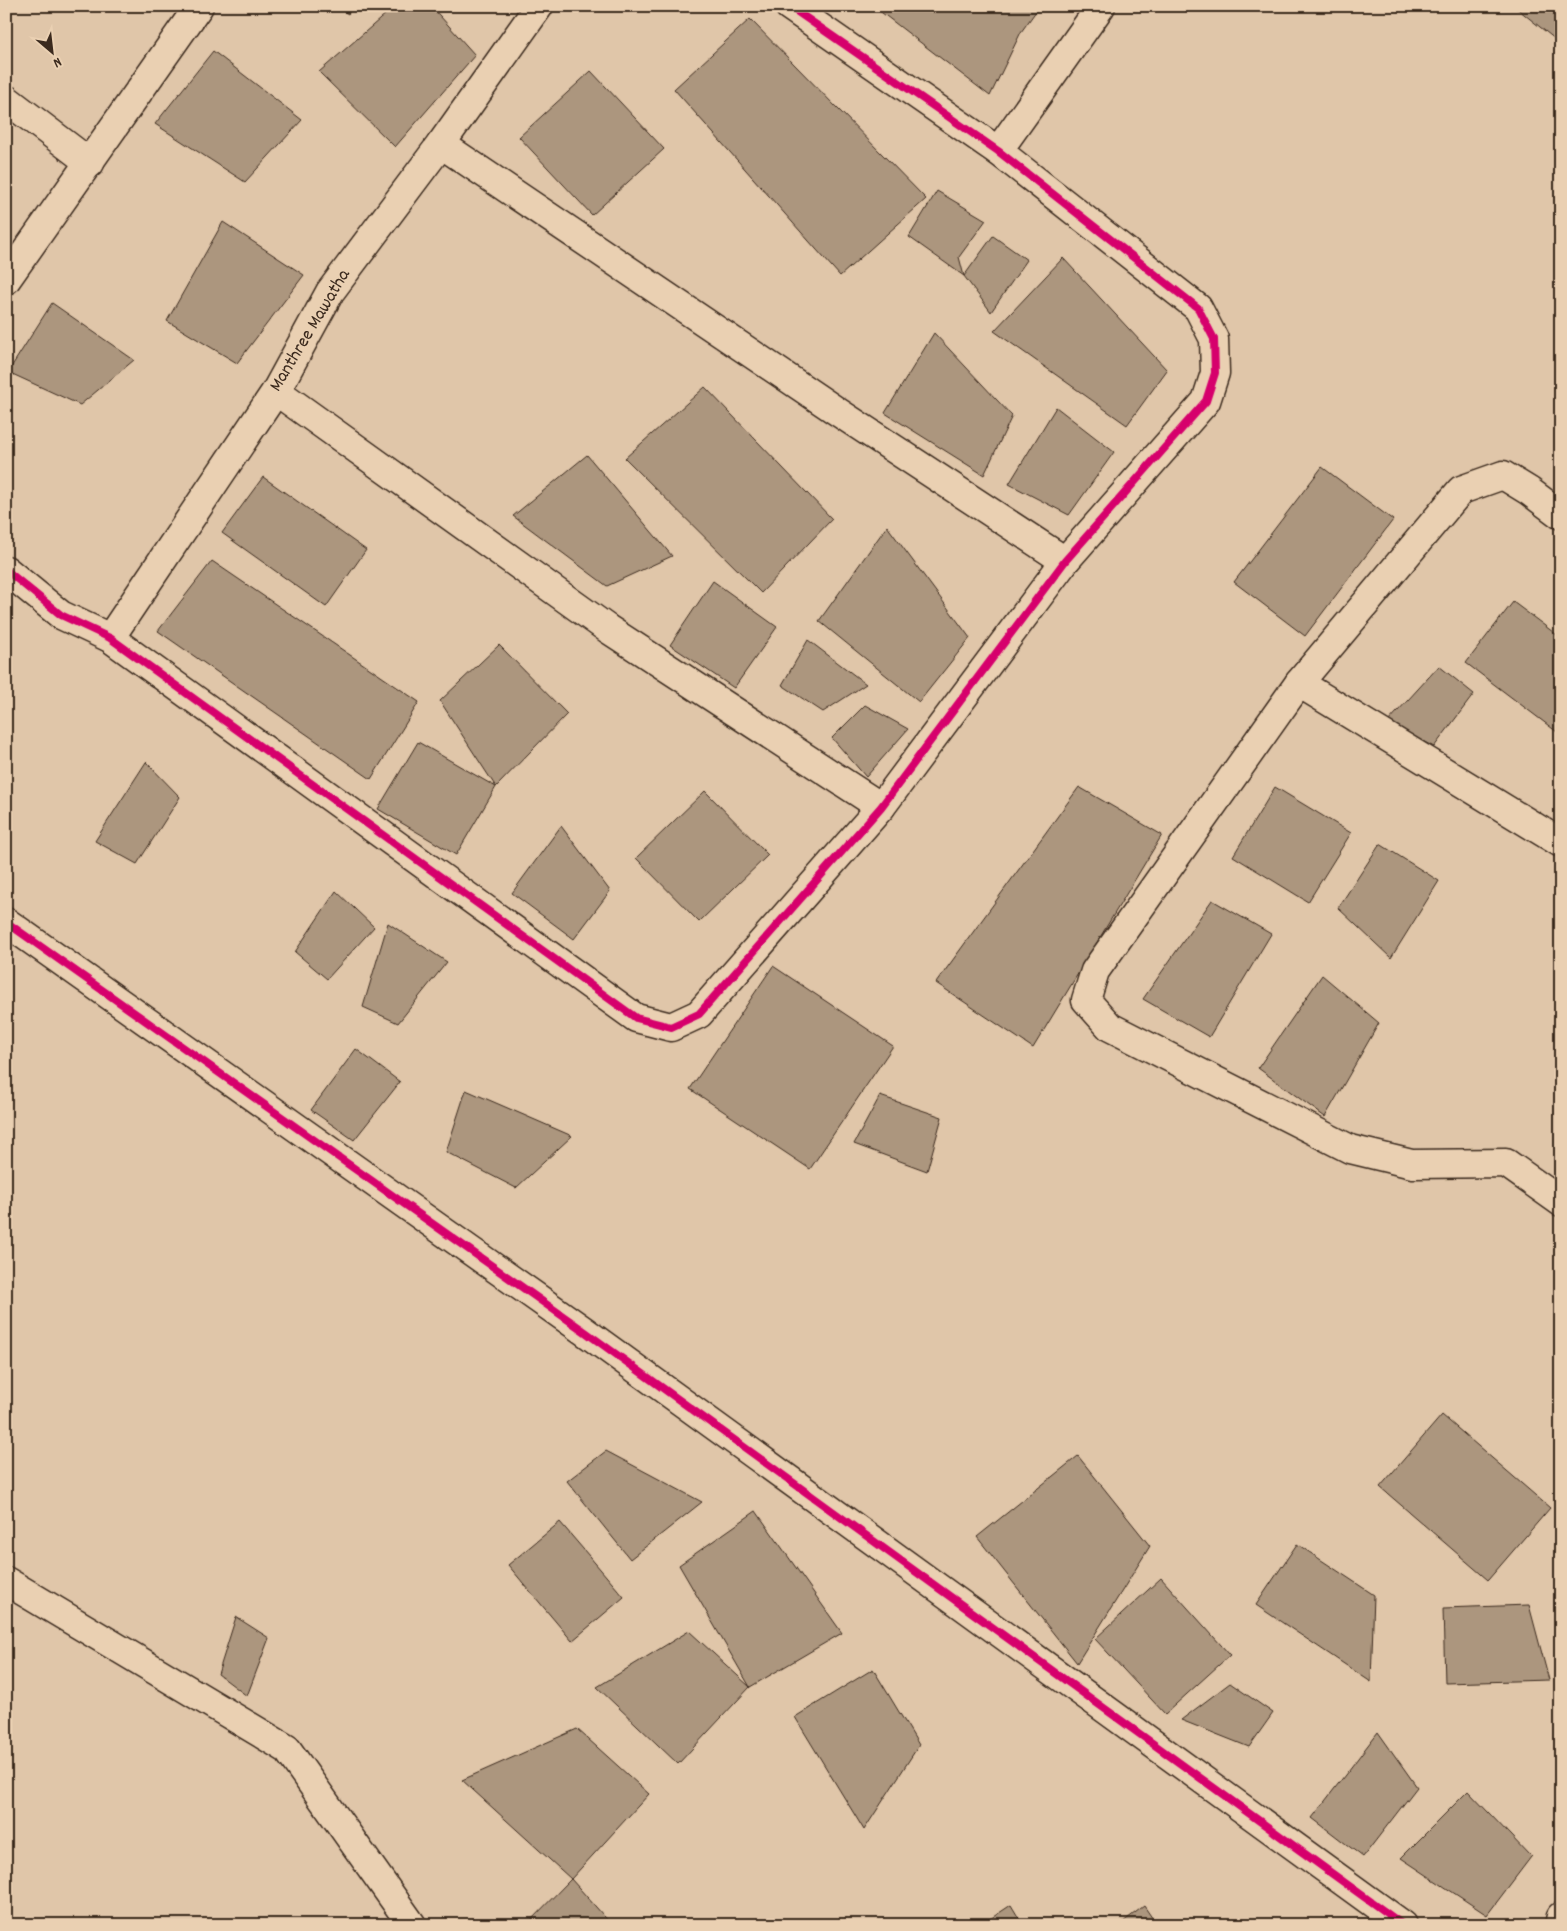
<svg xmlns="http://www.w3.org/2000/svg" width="1567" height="1931" font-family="Dekko,sans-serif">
<rect width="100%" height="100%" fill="#e0c6a9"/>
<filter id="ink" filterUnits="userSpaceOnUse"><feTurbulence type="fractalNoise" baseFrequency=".02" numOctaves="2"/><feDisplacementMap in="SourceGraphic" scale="10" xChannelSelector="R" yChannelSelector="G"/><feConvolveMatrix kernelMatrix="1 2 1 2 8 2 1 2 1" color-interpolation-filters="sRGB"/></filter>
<g filter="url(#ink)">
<g fill="#ac967e" stroke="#3b2a1e">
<polygon points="336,6 354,6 348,14"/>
<polygon points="395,6 431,6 475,55 395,147 319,72"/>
<polygon points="873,6 1039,6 1039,7 1021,32 990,96"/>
<polygon points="1514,6 1561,6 1561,44"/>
<polygon points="750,19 926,199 840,276 674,89"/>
<polygon points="213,51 302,120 245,182 155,124"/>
<polygon points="591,71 664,149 592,215 519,137"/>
<polygon points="937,191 986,220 959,257 964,276 909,237"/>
<polygon points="223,222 304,275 237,363 167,321"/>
<polygon points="993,236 1027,260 991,312 964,276"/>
<polygon points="1063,258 1167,370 1127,425 994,331"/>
<polygon points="52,303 134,360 80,405 8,372"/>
<polygon points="934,333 1012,416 984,475 885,413"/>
<polygon points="705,387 832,519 761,593 625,458"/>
<polygon points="1056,407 1114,452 1069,515 1009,484"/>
<polygon points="587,455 672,556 607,586 513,516"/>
<polygon points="1322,467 1393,520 1305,636 1234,582"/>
<polygon points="263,477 366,550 326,607 222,533"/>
<polygon points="887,526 970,638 919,702 819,621"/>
<polygon points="212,561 419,702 371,779 158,631"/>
<polygon points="713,581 777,627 734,688 670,645"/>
<polygon points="1513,602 1561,638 1561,735 1466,663"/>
<polygon points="808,640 866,684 823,712 782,685"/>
<polygon points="499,645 567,714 496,787 440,701"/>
<polygon points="1439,666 1474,694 1434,747 1387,723"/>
<polygon points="865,705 908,729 866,777 832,738"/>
<polygon points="418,742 496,787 456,855 378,809"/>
<polygon points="146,762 180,797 137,864 95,841"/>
<polygon points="1079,787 1162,835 1033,1048 936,983"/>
<polygon points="1275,787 1351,833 1308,902 1233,856"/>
<polygon points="705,791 768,855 699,922 636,858"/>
<polygon points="561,826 610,891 574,939 512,893"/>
<polygon points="1380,844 1439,881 1391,958 1338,908"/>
<polygon points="336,891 374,927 327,979 295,952"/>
<polygon points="1212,900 1271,934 1209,1037 1143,999"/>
<polygon points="388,923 447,962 398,1023 363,1007"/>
<polygon points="773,966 893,1046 810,1169 690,1089"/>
<polygon points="1322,975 1379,1023 1325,1117 1258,1068"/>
<polygon points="356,1049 400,1082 354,1140 311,1110"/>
<polygon points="466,1090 572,1136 516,1188 446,1152"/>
<polygon points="880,1096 942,1117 927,1171 854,1144"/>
<polygon points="1442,1415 1550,1508 1488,1580 1380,1487"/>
<polygon points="606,1451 702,1502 630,1559 567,1481"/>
<polygon points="1078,1456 1150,1546 1077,1663 977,1537"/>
<polygon points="756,1511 842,1633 750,1687 679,1565"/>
<polygon points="560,1522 624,1597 572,1641 508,1565"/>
<polygon points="1297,1544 1374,1595 1371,1682 1256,1605"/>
<polygon points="1161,1578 1230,1655 1165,1714 1095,1639"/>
<polygon points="1529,1605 1549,1680 1445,1683 1443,1608"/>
<polygon points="236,1617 269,1638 247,1696 218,1674"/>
<polygon points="689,1631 750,1687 678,1764 597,1687"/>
<polygon points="873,1669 919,1745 864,1830 795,1717"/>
<polygon points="1230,1683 1273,1713 1249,1747 1181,1720"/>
<polygon points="577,1729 649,1794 571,1879 462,1780"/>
<polygon points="1378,1732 1417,1787 1363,1857 1312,1818"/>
<polygon points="1468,1791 1531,1857 1487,1915 1401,1858"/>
<polygon points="571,1879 612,1925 526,1925"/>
<polygon points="1011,1905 1023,1925 981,1925"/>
<polygon points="1144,1906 1157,1925 1119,1925"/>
</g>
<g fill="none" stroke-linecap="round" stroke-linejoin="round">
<defs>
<g id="street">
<polyline points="6,99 90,163"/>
<polyline points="441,144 835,410 1065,561"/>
<polyline points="998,151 1101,6"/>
<polyline points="6,280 199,6"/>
<polyline points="276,391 608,629 881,807"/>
<polyline points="1561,515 1529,491 1503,475 1461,490 1299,683 1095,971 1086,1000 1110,1027 1350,1149 1412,1164 1506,1163 1561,1202"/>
<polyline points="6,570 61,615 110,638 636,1018 671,1027 699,1014 881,807 1065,561 1206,401 1215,373 1214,339 1198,308 998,151 789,6"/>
<polyline points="110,638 276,391 330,292 441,144 539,6"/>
<polyline points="1299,683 1561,843"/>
<polyline points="6,922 584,1331 1403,1925"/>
<polyline points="6,1581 287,1749 412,1925"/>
<polyline points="1559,1925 1561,1916"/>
</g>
</defs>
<use href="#street" stroke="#3b2a1e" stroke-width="31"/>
<use href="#street" stroke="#ead0b2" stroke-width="28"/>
<defs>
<g id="cycleway">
<polyline points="6,570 61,615 110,638 636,1018 671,1027 699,1014 881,807 1065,561 1206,401 1215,373 1214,339 1198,308 998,151 789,6"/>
<polyline points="6,922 584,1331 1403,1925"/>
</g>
</defs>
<use href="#cycleway" stroke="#ead0b2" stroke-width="11"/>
<use href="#cycleway" stroke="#d6006c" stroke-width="8"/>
</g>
</g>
<g text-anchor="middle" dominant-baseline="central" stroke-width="4" stroke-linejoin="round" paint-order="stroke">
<g font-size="19" fill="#3b2a1e" stroke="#ead0b2">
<text transform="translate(311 331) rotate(-59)">Manthree Mawatha</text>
</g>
</g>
<rect width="1567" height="1931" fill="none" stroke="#ead0b2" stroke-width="25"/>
<rect x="12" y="12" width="1542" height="1906" fill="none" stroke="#3b2a1e" stroke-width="2" filter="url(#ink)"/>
<g transform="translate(52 52) rotate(152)" stroke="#ead0b2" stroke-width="4" paint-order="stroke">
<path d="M0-4L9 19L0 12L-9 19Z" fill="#3b2a1e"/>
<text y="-8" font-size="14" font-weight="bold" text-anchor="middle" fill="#3b2a1e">N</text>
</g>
</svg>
